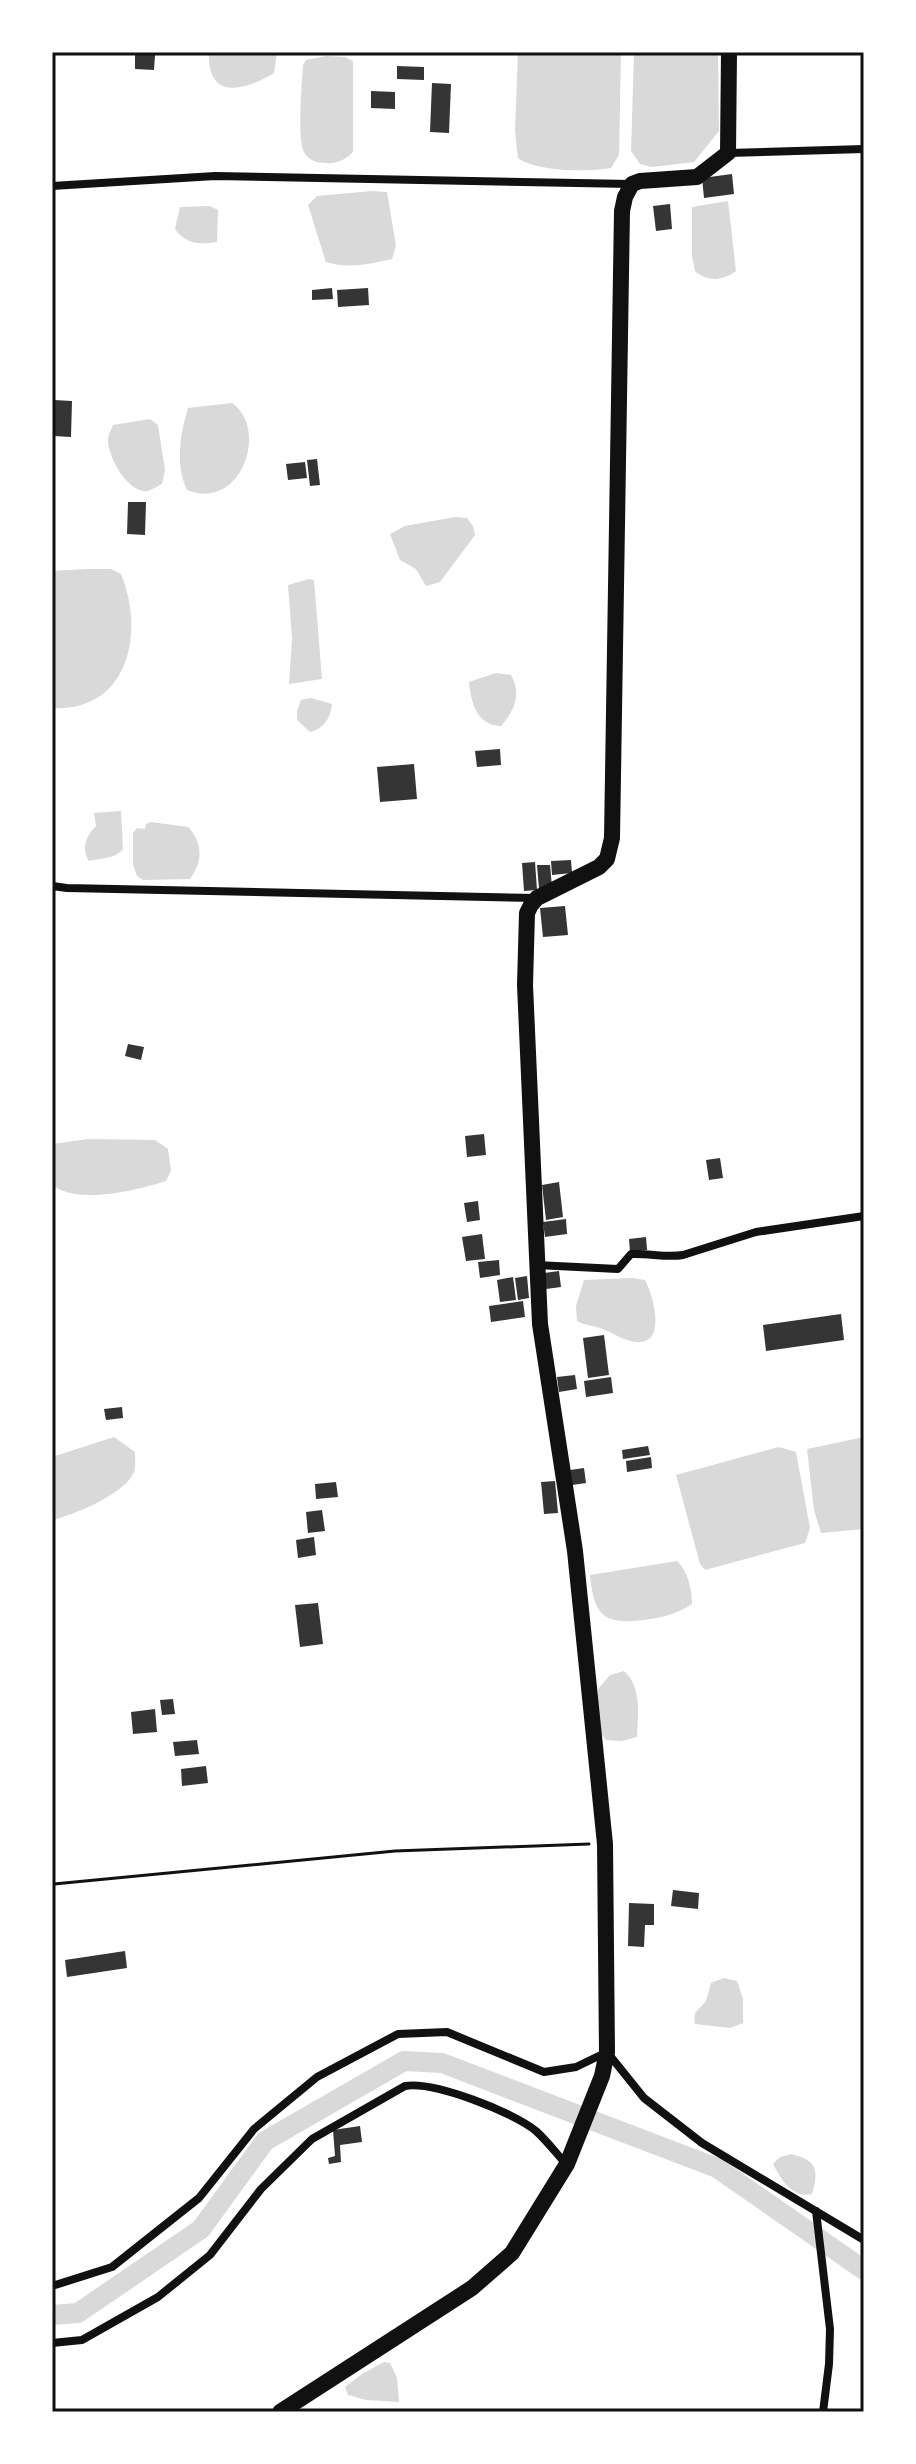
<svg xmlns="http://www.w3.org/2000/svg" width="916" height="2464" font-family="'Varela Round',sans-serif">
<rect width="100%" height="100%" fill="#fff"/>
<g fill="#d9d9d9">
<path d="M209,52H277L274,73C243,92 207,100 209,52Z"/>
<path d="M518,52H621L619,155L611,168C588,172 537,172 518,158L515,130Z"/>
<polygon points="634,52 718,52 719,131 694,162 652,167 640,164 631,151"/>
<path d="M326,56L345,57L353,61V152C345,160 337,164 325,163C317,163 308,160 304,152C297,139 302,82 303,65L306,60Z"/>
<path d="M372,191L387,192L396,246L392,259C369,264 348,269 326,262L308,205L317,196Z"/>
<path d="M728,201L736,271C723,281 707,282 695,271L692,256V207Z"/>
<path d="M210,206L218,210L217,242C201,245 185,244 175,229L180,207Z"/>
<path d="M232,403C269,428 242,512 187,490C175,465 180,434 188,408Z"/>
<path d="M150,419L158,425L165,470L162,484C156,487 150,492 143,491C125,488 107,455 108,438C109,433 112,429 113,425Z"/>
<polygon points="455,517 467,518 473,526 475,535 440,582 426,586 416,569 400,560 390,534 405,526"/>
<path d="M86,569H111L121,574C145,632 129,712 52,708V571Z"/>
<polygon points="309,579 314,580 322,679 289,684 292,639 288,585"/>
<path d="M496,673L511,675C522,694 514,711 501,726C476,725 471,702 469,682Z"/>
<path d="M311,698L332,704C331,717 324,729 310,732L297,720V711L301,700Z"/>
<path d="M121,811L123,849C116,859 100,858 89,861C81,848 86,836 96,826L94,813Z"/>
<path d="M151,822L188,827C203,843 203,862 190,879L143,880L137,876L133,864V833L137,828L145,829L146,824Z"/>
<path d="M88,1139L155,1140L168,1149L171,1171L166,1181C138,1190 74,1206 52,1184V1144Z"/>
<path d="M632,1278L645,1280C653,1295 668,1345 636,1342C624,1341 612,1332 600,1328C592,1325 585,1326 577,1321L576,1306L584,1280Z"/>
<path d="M114,1437L135,1452C135,1457 136,1467 134,1472C125,1494 74,1515 52,1520V1457Z"/>
<polygon points="864,1437 864,1529 821,1533 814,1510 807,1449"/>
<polygon points="779,1447 796,1452 810,1528 805,1543 705,1570 700,1564 676,1475"/>
<path d="M677,1561C688,1571 692,1590 692,1604C677,1614 661,1618 643,1620C603,1625 594,1615 590,1575Z"/>
<path d="M624,1671C642,1687 638,1715 637,1737L622,1741L606,1740L598,1730V1689L610,1675Z"/>
<path d="M724,1978L737,1981L743,1999V2023L730,2028L695,2024C693,2009 698,2012 705,2002C708,1998 709,1988 711,1983Z"/>
<path d="M791,2154C817,2160 819,2170 812,2194C792,2199 781,2179 773,2164L780,2157Z"/>
<polygon points="384,2362 390,2363 397,2378 399,2402 366,2400 348,2395 345,2387 362,2374"/>
</g>
<g fill="none" stroke-linecap="round" stroke-linejoin="round">
<polyline stroke="#d9d9d9" stroke-width="20" points="52,2315 78,2313 201,2229 265,2141 404,2061 442,2063 717,2168 864,2270"/>
</g>
<g fill="#353535">
<polygon points="135,54 155,55 154,70 135,69"/>
<polygon points="397,66 424,67 424,80 397,79"/>
<polygon points="432,83 451,84 449,133 430,132"/>
<polygon points="371,91 395,92 395,109 371,108"/>
<polygon points="732,174 734,194 704,198 702,178"/>
<polygon points="670,204 672,229 656,231 653,206"/>
<polygon points="332,288 333,299 312,300 312,290"/>
<polygon points="368,288 369,305 338,307 337,290"/>
<polygon points="54,400 72,401 71,437 53,436"/>
<polygon points="317,459 320,485 310,486 307,460"/>
<polygon points="305,462 307,478 288,480 286,464"/>
<polygon points="128,502 146,502 145,535 127,534"/>
<polygon points="500,749 501,765 477,767 475,751"/>
<polygon points="414,764 417,799 380,802 377,767"/>
<polygon points="571,860 572,873 552,875 551,861"/>
<polygon points="535,862 537,890 524,891 522,863"/>
<polygon points="537,865 550,865 552,887 539,889"/>
<polygon points="565,906 568,935 543,937 540,908"/>
<polygon points="128,1044 144,1047 141,1060 125,1056"/>
<polygon points="484,1134 486,1155 467,1157 465,1136"/>
<polygon points="720,1158 723,1178 709,1180 706,1160"/>
<polygon points="559,1182 563,1217 546,1220 542,1185"/>
<polygon points="478,1201 480,1220 467,1222 464,1203"/>
<polygon points="566,1219 567,1234 545,1237 543,1222"/>
<polygon points="482,1234 485,1259 466,1261 462,1237"/>
<polygon points="646,1237 647,1250 630,1252 629,1239"/>
<polygon points="499,1260 500,1275 480,1278 478,1262"/>
<polygon points="559,1271 561,1287 546,1289 544,1273"/>
<polygon points="527,1276 529,1298 518,1300 515,1278"/>
<polygon points="513,1277 516,1300 500,1302 497,1280"/>
<polygon points="523,1301 525,1317 491,1322 489,1306"/>
<polygon points="841,1314 844,1340 766,1351 763,1325"/>
<polygon points="604,1335 609,1375 588,1378 583,1338"/>
<polygon points="575,1375 577,1389 559,1392 557,1377"/>
<polygon points="611,1377 613,1393 586,1397 584,1381"/>
<polygon points="122,1407 123,1418 106,1420 104,1409"/>
<polygon points="648,1446 650,1455 623,1459 622,1450"/>
<polygon points="651,1457 652,1468 627,1472 626,1461"/>
<polygon points="584,1468 586,1483 572,1485 570,1470"/>
<polygon points="555,1481 558,1513 544,1514 541,1482"/>
<polygon points="336,1482 338,1497 316,1499 315,1484"/>
<polygon points="322,1510 325,1531 308,1533 306,1512"/>
<polygon points="314,1537 316,1555 298,1558 296,1540"/>
<polygon points="318,1603 323,1644 300,1647 295,1605"/>
<polygon points="173,1699 175,1714 162,1715 160,1700"/>
<polygon points="155,1709 157,1732 133,1734 131,1712"/>
<polygon points="197,1740 199,1754 175,1756 173,1742"/>
<polygon points="206,1766 208,1783 182,1786 181,1769"/>
<polygon points="673,1890 699,1893 698,1909 671,1906"/>
<polygon points="629,1903 654,1904 654,1925 645,1925 644,1947 628,1946"/>
<polygon points="125,1951 127,1968 67,1977 65,1960"/>
<polygon points="360,2126 362,2142 340,2145 341,2162 329,2164 328,2158 335,2156 333,2130"/>
</g>
<g fill="none" stroke-linecap="round" stroke-linejoin="round">
<polyline stroke="#111" stroke-width="3" points="54,1884 395,1851 589,1844"/>
<g stroke="#111" stroke-width="8">
<polyline points="728,153 864,149"/>
<polyline points="52,186 215,176 631,184"/>
<polyline points="52,886 67,888 535,898"/>
<path d="M536,1265L618,1269L631,1254C649,1253 666,1258 683,1255L756,1232L864,1216"/>
<polyline points="816,2211 830,2329 829,2364 823,2412"/>
<polyline points="52,2286 112,2267 199,2198 254,2129 317,2077 398,2034 447,2032 544,2072 576,2067 607,2052 644,2098 702,2143 864,2240"/>
<path d="M52,2343L82,2340L158,2297L210,2255L261,2189L312,2139L405,2086C434,2081 513,2112 536,2131C547,2141 556,2153 566,2164"/>
</g>
<polyline stroke="#111" stroke-width="16" points="280,2412 472,2288 512,2253 567,2164 602,2076 607,2052 605,1844 575,1551 540,1324 525,985 527,913 531,905 537,898 599,867 607,859 612,838 622,211 625,197 632,184 640,181 697,177 728,153 729,52"/>
</g>
<rect width="916" height="2464" fill="none" stroke="#ffffff" stroke-width="108"/>
<rect x="54" y="54" width="808" height="2356" fill="none" stroke="#111" stroke-width="3"/>
</svg>
